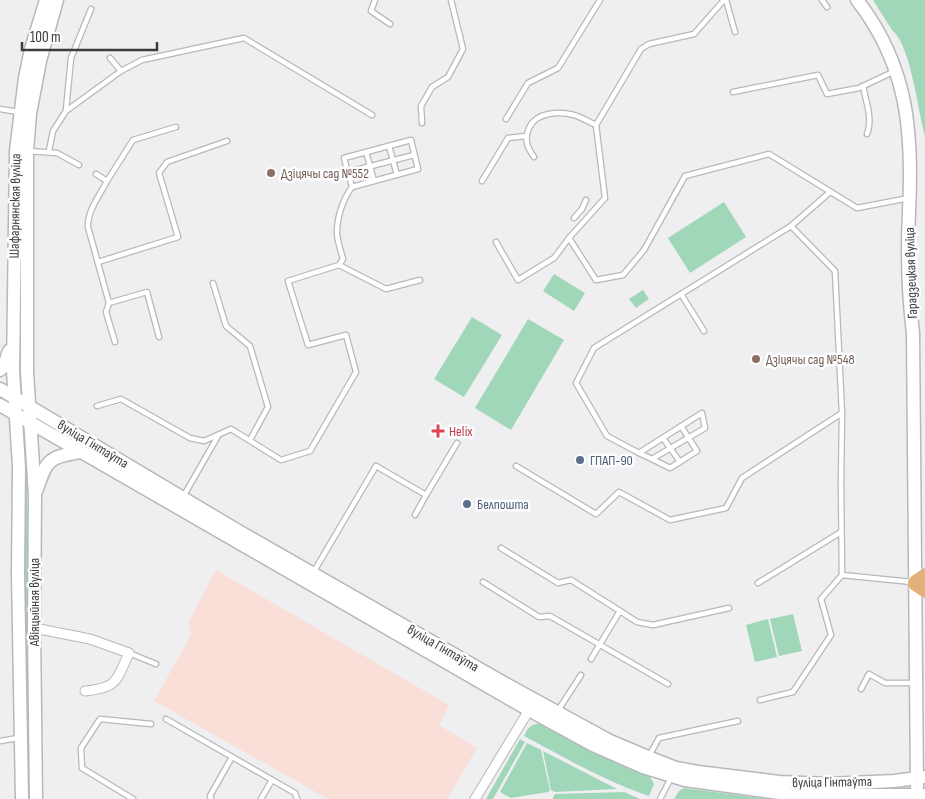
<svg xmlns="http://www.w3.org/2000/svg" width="925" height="799" font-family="'Sofia Sans Condensed',sans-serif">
<rect width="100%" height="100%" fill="#efeff2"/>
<polygon fill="#f9dfd8" points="216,570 449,705 439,725 477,748 447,799 328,799 154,701 191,635 189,621"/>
<g fill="#9fd7b8">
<path d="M873,0H925V136C918,112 911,45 892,30Z"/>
<polygon points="724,202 746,237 690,273 668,238"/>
<polygon points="554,274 585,293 574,311 543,291"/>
<polygon points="643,290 649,299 636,308 629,299"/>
<polygon points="472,317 502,335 464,397 434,379"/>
<polygon points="528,319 564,340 511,430 475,408"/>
<polygon points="22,432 26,433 32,779 28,779"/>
<polygon points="793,614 802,651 779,656 770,619"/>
<polygon points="768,619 777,657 755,662 746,625"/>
<path d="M541,723L590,750L650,777L654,784L649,796C605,781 565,758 524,736C528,727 531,724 541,723Z"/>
<polygon points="520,739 525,742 493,799 486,799"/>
<polygon points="527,743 541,750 550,790 548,792 511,798 500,792"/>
<polygon points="543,751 617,789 555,792 551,790"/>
<polygon points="684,788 768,799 674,799 679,791"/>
<polygon points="624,792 640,799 553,799 553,797 555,794"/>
</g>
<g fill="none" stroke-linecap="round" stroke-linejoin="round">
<defs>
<g id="lane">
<polyline points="375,0 371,11 390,24"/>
<polyline points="724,0 694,34 649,44 641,49 596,125 605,198 569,238 596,280 623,275 644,250 685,176 769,154 857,208 909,198"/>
<polyline points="726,0 735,32"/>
<polyline points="822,0 827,7"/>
<polyline points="110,58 121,71"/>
<path d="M863,86C866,102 873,119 867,134"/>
<polyline points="733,92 818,75 827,94 859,88 895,71"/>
<polyline points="0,109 19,112"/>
<polyline points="66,110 71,58 91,9"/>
<polyline points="506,119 528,83 558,68 600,0"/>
<polyline points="422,123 421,106 432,87 448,77 463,49 451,0"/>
<polyline points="389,146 397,175"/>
<polyline points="28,151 57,153 79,165"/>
<polyline points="49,151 53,131 66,111 121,71 142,60 244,38 372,115"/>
<polyline points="366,152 374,181"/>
<path d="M534,157C527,147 524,140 529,128C536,112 559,111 574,115C581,117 589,122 596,125"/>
<polyline points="348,172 414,155"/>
<path d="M96,174L107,181C100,195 87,211 88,227L109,303L106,312L115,342"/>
<polyline points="107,181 133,140 176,127"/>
<polyline points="482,181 508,138 526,136"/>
<polyline points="574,218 582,209 586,200"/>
<polyline points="496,242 518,280 554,258 569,238"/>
<polyline points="98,262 178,237 159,173 167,162 227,141"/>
<polyline points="339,265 386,289 420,280"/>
<polyline points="213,283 226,326 250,346 268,407 250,440"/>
<polyline points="681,294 704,331"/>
<polyline points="109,303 147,292 159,337"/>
<path d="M97,406L121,399L190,438L204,441L231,429L281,460L310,451L356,372L346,335L308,345L288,281L339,265L343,259C341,251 337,241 337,232C337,217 343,199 352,187L418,169L411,140L344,158L352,187"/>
<polyline points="681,426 697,451 670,468 652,459 705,428 702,413 639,453 607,436 576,383 594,348 791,226"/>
<polyline points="663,438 680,462"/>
<polyline points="639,453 652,459"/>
<polyline points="516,466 596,514 619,492 670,520 726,508 742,478 842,413"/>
<polyline points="183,497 218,436"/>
<polyline points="415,515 426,495"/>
<polyline points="501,548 558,583 571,580 620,611"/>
<polyline points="313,573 376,466 426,495 457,443"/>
<polyline points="842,575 912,582"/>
<polyline points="483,582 539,617 550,616 668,684"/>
<polyline points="758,583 841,532"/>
<polyline points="129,653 156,664"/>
<polyline points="591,659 620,611 637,622 653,625 729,608"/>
<polyline points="861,689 869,674 885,683 914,683"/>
<polyline points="760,700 793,692 831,635 821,599 842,575 841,483 842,413 835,271 791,226 830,192"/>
<polyline points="557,712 581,675"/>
<polyline points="166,719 295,793 297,799"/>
<polyline points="0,741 18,738"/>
<polyline points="649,756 659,738 738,721"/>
<polyline points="133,799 82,768 81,748 100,719 151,724"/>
<polyline points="211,799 210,796 232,757"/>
<polyline points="261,799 272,780"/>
<polyline points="660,799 671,778"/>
</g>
<g id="street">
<path d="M34,628L90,639L129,653C116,681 118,688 85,691"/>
<polyline points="475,799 529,710"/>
</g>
<g id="secondary">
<path d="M857,0C908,65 913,132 909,212C907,252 908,293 913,333L917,787"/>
<polyline points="0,370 4,366 9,351"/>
<polyline points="0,389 240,532 513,688 610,741 648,757 676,768 698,772 779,782 828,784 894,781 925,777"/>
<polyline points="0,405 529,710 593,745 643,767 685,780 794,795 925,795"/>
<path d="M37,489C47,459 49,457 80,452"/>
<polyline points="22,799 18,574 19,467 13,371 16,151 25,78 31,49 46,0"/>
<polyline points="36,799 34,628 35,496 27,372 27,151 30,114 40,61 57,0"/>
</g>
<polyline id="highway" points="925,577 916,583 925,589"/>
</defs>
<use href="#lane" stroke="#b8b8bb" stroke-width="7"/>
<use href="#street" stroke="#b8b8bb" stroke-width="11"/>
<use href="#secondary" stroke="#b8b8bb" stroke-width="15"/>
<use href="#highway" stroke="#cdcdcd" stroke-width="19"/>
<use href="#lane" stroke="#fff" stroke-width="4.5"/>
<use href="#street" stroke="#fff" stroke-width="9"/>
<use href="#secondary" stroke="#fff" stroke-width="12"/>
<use href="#highway" stroke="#e2b078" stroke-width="16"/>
</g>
<g fill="#8d6e63" stroke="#fcfdff" stroke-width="2">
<circle cx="271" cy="173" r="5"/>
<circle cx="756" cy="359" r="5"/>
</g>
<path fill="#e0444e" stroke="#fcfdff" stroke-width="2" d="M435.5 423.5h5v5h5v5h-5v5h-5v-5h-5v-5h5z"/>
<g fill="#5c6f8a" stroke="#fcfdff" stroke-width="2">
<circle cx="580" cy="460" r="5"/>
<circle cx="467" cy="504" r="5"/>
</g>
<g text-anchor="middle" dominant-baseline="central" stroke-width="5" stroke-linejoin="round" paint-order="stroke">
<g font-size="14" fill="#785e54" stroke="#fcfdff" text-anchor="start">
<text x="281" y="173">Дзіцячы сад №552</text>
<text x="766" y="359">Дзіцячы сад №548</text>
</g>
<g font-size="14" fill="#3d3d3e" stroke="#fcfdff">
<text transform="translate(15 206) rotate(-89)">Шафарнянская вуліца</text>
<text transform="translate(911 273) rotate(-92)">Гарадзецкая вуліца</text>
<text transform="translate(93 444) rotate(31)">вуліца Гінтаўта</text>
<text transform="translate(34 602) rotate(-90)">Авіяцыйная вуліца</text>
<text transform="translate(443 648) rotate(30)">вуліца Гінтаўта</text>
<text transform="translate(832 782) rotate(-1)">вуліца Гінтаўта</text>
</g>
<g font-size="14" fill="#be3a42" stroke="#fcfdff" text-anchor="start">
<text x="449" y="431">Helix</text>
</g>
<g font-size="14" fill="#4e5e75" stroke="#fcfdff" text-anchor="start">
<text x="590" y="460">ГПАП-90</text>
<text x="477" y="504">Белпошта</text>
</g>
</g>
<path d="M22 42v8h135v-8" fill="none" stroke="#3d3d3e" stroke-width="2.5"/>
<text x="30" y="42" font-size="15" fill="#3d3d3e" stroke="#fcfdff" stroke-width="4" paint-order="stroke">100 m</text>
</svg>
